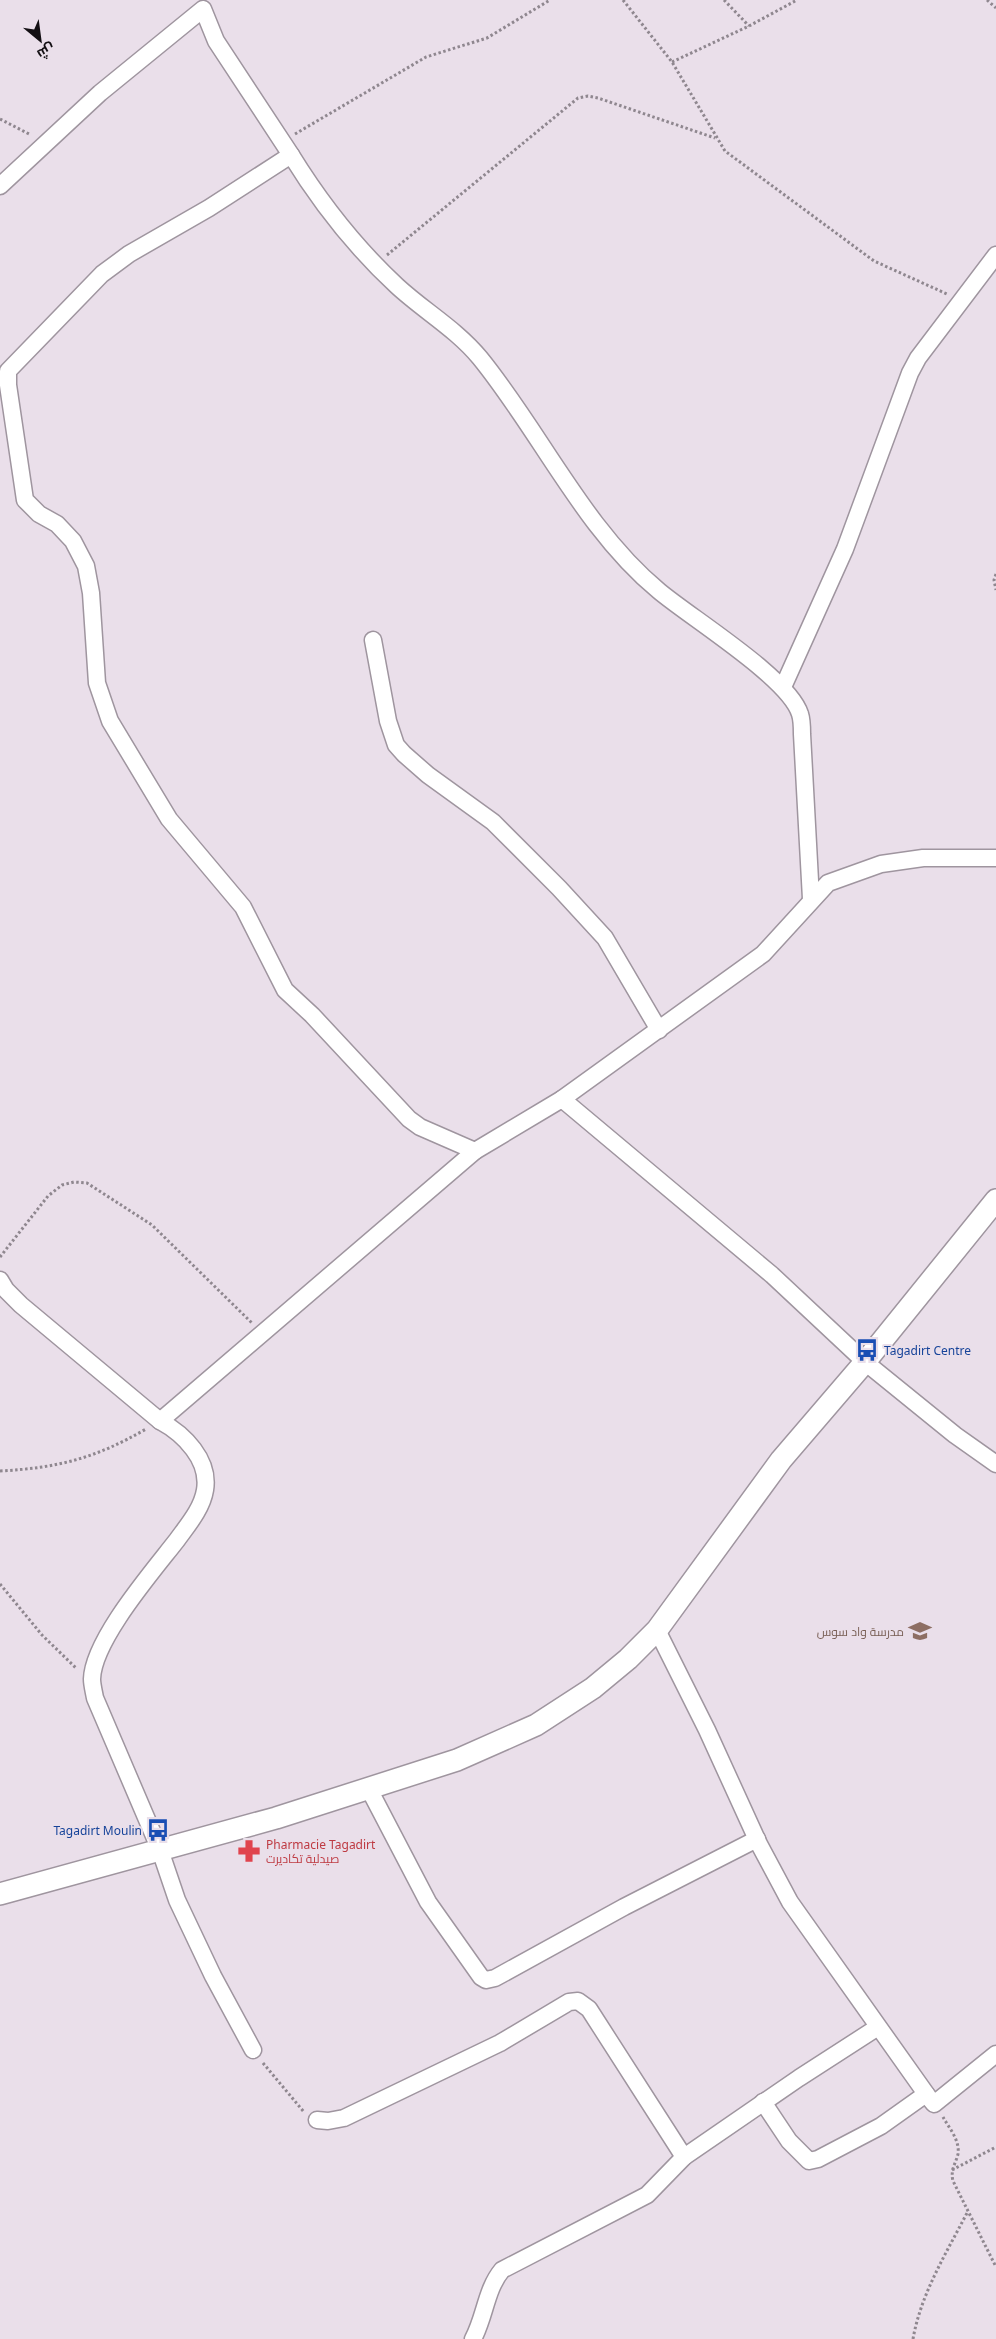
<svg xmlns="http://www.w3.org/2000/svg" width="996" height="2339" font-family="'Noto Sans',Cairo,sans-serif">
<rect width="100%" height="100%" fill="#eadfea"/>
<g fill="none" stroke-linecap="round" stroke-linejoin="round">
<defs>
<g id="minor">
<polyline points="0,186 100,93 203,9 216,41 291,155"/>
<polyline points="373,640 388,721 396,745 404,754 428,775 493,822 559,888 605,938 659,1030"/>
<polyline points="783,687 845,549 910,373 918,358 996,255"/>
<path d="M811,899L802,734C802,727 802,720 800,714C789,678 691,618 659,591C584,529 541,433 480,358C456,329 424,311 397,286C356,248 320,202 291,155L209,208L129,254L102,274L8,371V385L25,500L39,514L57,524L73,541L86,566L91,593L97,683L110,721L169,819L243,907L285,990L312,1015L409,1119L420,1127L475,1151L562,1099L772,1275L865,1362L955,1435L996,1464"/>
<polyline points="562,1099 763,954 828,883 881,864 923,858 996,858"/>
<path d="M0,1280L6,1290L21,1305L160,1421C184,1434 210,1460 205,1490C202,1509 187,1526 177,1540C153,1571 93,1640 92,1679C92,1685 94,1692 95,1698L160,1850L177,1900L213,1976L253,2050"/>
<polyline points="160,1421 475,1151"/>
<polyline points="657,1630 707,1730 759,1844 790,1902 929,2098 934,2104 996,2054"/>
<polyline points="369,1789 428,1902 481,1977 486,1980 495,1978 624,1907 757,1839"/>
<polyline points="763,2102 789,2141 809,2161 818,2159 881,2126 926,2094"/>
<polyline points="317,2120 328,2121 344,2118 500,2043 569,2002 578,2001 589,2009 684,2157"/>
<path d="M473,2339C485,2317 486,2289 502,2270L647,2195L684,2157L799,2078L878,2027"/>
</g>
<polyline id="tertiary" points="0,1894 276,1818 457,1760 536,1725 593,1688 628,1659 657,1630 781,1460 865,1362 996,1200"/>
</defs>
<use href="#minor" stroke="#9f959f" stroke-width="19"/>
<use href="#tertiary" stroke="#9f959f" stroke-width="24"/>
<g stroke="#8f878f" stroke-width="3" stroke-dasharray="2.5 2.5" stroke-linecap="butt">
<polyline points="623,0 672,62 725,151 874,261 947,294"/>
<polyline points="724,0 749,26"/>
<polyline points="987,0 996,8"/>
<polyline points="672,62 749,26 797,0"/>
<polyline points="0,119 31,135"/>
<polyline points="295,134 426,57 487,38 550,0"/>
<polyline points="387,255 578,98 588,96 598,98 715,138"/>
<polyline points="996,574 994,580 996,590"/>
<polyline points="0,1257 48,1196 62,1185 74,1182 87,1183 152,1225 252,1323"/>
<path d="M0,1471C58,1468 96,1458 146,1429"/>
<polyline points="0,1584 42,1635 77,1669"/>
<polyline points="263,2063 304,2112"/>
<path d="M943,2117C949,2128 960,2140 958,2154C956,2163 950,2170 953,2181L996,2267"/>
<polyline points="952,2170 996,2147"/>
<path d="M913,2339C921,2293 947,2252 968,2211"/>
</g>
<use href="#minor" stroke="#fff" stroke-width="16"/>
<use href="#tertiary" stroke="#fff" stroke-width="21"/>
</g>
<defs>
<symbol id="bus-bare" viewBox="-9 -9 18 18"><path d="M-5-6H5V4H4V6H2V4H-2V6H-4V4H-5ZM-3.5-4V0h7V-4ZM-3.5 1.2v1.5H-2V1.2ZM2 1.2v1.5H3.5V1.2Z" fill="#1a4fb4" stroke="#eadfea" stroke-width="2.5" paint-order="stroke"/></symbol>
<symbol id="school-bare" viewBox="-9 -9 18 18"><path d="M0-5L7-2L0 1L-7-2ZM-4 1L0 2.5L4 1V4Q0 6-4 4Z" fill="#8d6e63" stroke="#eadfea" stroke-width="2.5" paint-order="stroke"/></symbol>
<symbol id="pharmacy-bare" viewBox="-9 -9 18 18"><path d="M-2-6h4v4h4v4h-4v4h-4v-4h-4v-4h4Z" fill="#e0444e" stroke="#eadfea" stroke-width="2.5" paint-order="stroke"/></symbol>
</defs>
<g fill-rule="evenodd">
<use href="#bus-bare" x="851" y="1334" width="32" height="32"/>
<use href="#school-bare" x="904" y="1615" width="32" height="32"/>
<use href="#bus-bare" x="142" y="1814" width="32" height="32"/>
<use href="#pharmacy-bare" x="233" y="1835" width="32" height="32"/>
</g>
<g text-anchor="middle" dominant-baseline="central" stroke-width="4" stroke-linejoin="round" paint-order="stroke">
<g font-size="12" fill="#164399" stroke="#eadfea" text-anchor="start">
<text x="884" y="1350">Tagadirt Centre</text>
<text x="142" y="1830" text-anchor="end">Tagadirt Moulin</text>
</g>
<g font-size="12" fill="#785e54" stroke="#eadfea" text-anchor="end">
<text x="904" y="1631">مدرسة واد سوس</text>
</g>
<g font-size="12" fill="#be3a42" stroke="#eadfea" text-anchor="start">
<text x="266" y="1844">Pharmacie Tagadirt<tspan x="266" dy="14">صيدلية تكاديرت</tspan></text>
</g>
</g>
<g transform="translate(40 40) rotate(151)" stroke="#eadfea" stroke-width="4" paint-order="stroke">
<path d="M0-4L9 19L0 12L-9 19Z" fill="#130f13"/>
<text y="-8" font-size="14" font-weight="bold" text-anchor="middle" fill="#130f13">ش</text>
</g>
</svg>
